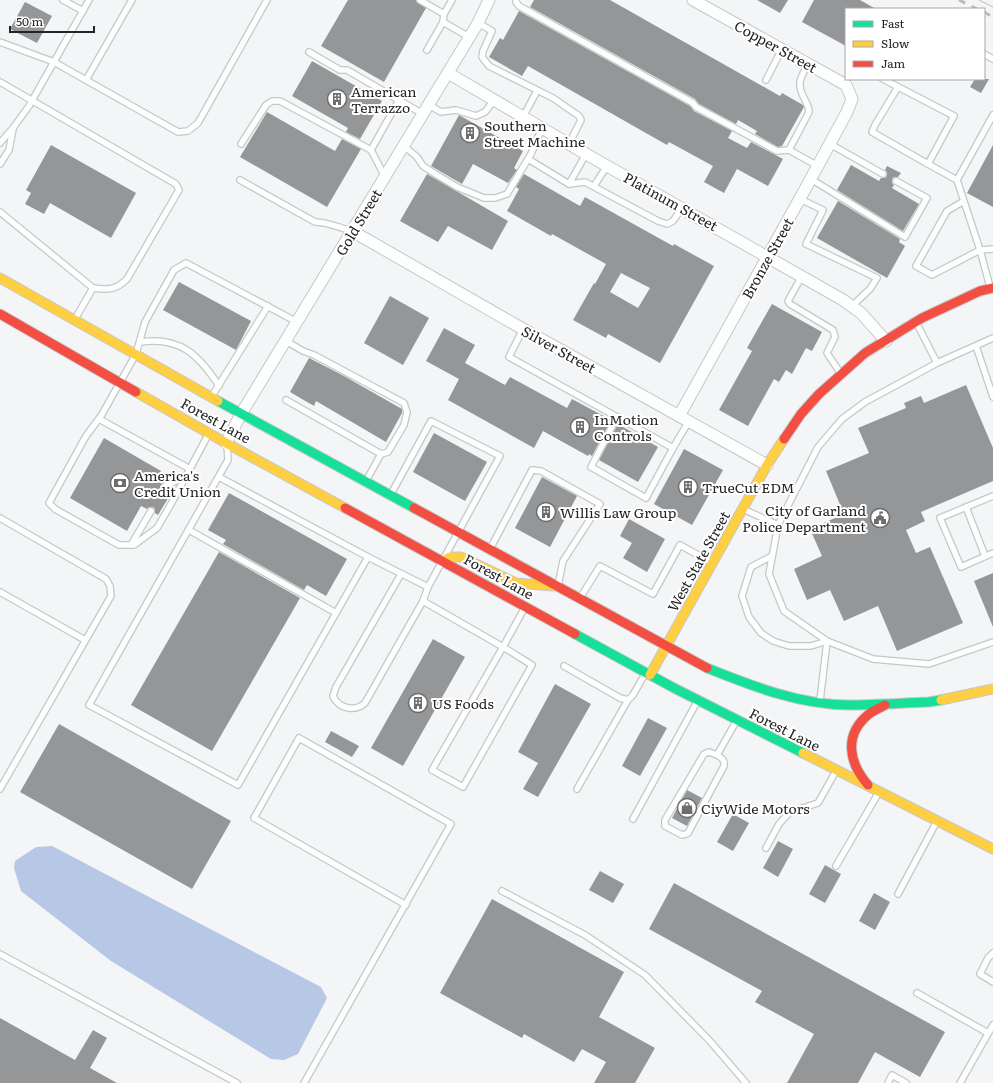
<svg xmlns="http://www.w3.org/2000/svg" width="993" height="1083" font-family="Literata,serif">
<rect width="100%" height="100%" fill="#f3f5f7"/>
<polygon fill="#b7c7e6" points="52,846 321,987 327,998 298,1054 284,1060 271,1059 111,961 21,891 14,868 15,861 36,847"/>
<g fill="#959698" fill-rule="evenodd">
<polygon points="348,0 416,0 418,3 426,8 384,82 321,46"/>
<polygon points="534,0 610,0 780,96 782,93 803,105 804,107 782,146 778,147 755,134 757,131 738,120 736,124 699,104 695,99 530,7"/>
<polygon points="757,0 788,0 780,13"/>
<polygon points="814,0 860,0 876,9 846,9 846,46 802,22"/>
<polygon points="25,2 52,16 37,43 10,29"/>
<polygon points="519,11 690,106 694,111 732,131 728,138 747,148 751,142 783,159 768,186 737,169 724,193 704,182 713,166 669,142 667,145 528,66 522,76 489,57 500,38 503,40"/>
<polygon points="312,61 382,101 360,139 346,132 348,128 292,96"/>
<polygon points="975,79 989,79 981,93 970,87"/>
<polygon points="267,112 335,151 342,139 361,149 327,207 240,157"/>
<polygon points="459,115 523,151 514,168 517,170 508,183 473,164 462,184 431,166"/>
<polygon points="51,145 136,193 111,238 50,203 44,214 25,204 31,193 26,190"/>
<polygon points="993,145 993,207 967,193"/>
<polygon points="851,165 879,181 881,178 885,178 887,176 887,172 885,170 887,166 901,173 898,177 894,177 892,179 892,183 894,185 892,188 919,204 903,231 837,190"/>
<polygon points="427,174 508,221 492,250 448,226 438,242 400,221"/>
<path d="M524,174L580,206L585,197L673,246L674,244L714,266L660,363L608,334L606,338L573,320L594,283L595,284L606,264L552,234L551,236L507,211L519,189L516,187ZM621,273L650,288L638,308L610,292Z"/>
<polygon points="838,201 900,239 899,242 905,246 887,278 817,238"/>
<polygon points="179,282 251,321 236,350 163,310"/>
<polygon points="390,296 429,318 403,365 364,343"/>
<polygon points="772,304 822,332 812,351 806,348 792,374 786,370 779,382 774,379 748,426 719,410 752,351 747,348"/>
<polygon points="444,328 475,345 465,363 505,385 510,377 567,408 572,399 611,420 592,456 589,454 588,456 543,431 534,448 448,400 459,379 426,361"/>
<polygon points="309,358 344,376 402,409 402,413 386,442 316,401 314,406 290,392"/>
<polygon points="966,385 993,448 993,481 921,512 925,521 906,530 916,553 930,547 963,623 897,651 878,606 844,621 830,590 807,600 794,569 822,556 810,529 844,514 826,471 869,453 858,428 906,408 904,403 921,396 924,403"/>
<polygon points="618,424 658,447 638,482 599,460"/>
<polygon points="434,433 487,462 465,501 413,472"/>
<polygon points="104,438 161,471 156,480 162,484 161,487 163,490 170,488 173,490 158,515 155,513 155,509 153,507 149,507 147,509 141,506 127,531 70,498"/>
<polygon points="684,449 723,470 692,525 654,504"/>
<polygon points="542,477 577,496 550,547 515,528"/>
<polygon points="229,493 347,559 326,596 307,585 304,590 223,544 226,540 208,530"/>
<polygon points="629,519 665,539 647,572 623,558 632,543 620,536"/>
<polygon points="219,552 300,598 212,751 131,705"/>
<polygon points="993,573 993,627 974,581"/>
<polygon points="433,639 465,657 403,766 371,748"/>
<polygon points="555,684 591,704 538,797 523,789 538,763 518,752"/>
<polygon points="648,718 667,728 640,776 622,766"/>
<polygon points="59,724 231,821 192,889 20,792"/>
<polygon points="331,731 359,746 352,757 325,742"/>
<polygon points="687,790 702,798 687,826 672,818"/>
<polygon points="733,814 749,823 733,851 717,842"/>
<polygon points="778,841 793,849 778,877 763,868"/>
<polygon points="825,865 841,874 825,903 809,894"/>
<polygon points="600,871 624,884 613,903 589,890"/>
<polygon points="674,883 945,1032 920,1077 875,1052 858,1083 787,1083 814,1034 755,1002 762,991 649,929"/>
<polygon points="874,893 890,902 875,930 859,921"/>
<polygon points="492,899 624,972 599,1017 655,1048 635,1083 594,1083 606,1062 582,1049 574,1062 524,1034 522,1038 440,993"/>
<polygon points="0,1018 75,1060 93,1030 107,1038 90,1068 117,1083 0,1083"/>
</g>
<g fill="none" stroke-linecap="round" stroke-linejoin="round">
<defs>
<g id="lane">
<polyline points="63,0 83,11"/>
<polyline points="420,0 444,14 443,22 469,37"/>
<polyline points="516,0 516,2 519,6 693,103 696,107 777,151 789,150"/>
<polyline points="444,14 452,0"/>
<polyline points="478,23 492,31 483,51 482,57 489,66 553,98 579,116 581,120 569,144"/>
<polyline points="0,42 54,62 178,132 188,131 198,123 267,0"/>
<polyline points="427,50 443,22"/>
<polyline points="309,52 340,70 347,70 423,114"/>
<polyline points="984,54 993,59"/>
<path d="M808,64C800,79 796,83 805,100C807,104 809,107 809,112L789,150L818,166"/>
<polyline points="883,79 954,116 928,164 957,180"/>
<polyline points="86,80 132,0"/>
<polyline points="766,80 782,49"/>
<path d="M0,82L176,184L179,190L127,279C116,290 108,290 93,288L75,319"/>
<polyline points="898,87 875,125 872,132 928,164"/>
<polyline points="429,105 441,112 456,110 476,116 485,112 494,100"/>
<polyline points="523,117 537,91"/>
<polyline points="0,143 13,128 29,106 89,0"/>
<polyline points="241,144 266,105 272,101 280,101 371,150 385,177"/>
<polyline points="830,144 883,174"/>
<polyline points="404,146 417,157 423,166 437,175 457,187 484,198 495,198 507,194 531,154 542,128"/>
<polyline points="371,150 399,100"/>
<polyline points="528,159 569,184 586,154"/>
<polyline points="0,164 9,150 13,129"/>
<polyline points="811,179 905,237 927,198 896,181"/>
<path d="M240,180L315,222C328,222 340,228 352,231"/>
<polyline points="569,184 585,182 658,221 667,224 673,221 682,208"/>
<polyline points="594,186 607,166"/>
<polyline points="800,199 823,210 806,244 877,278 870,289 852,306"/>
<polyline points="964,201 947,211 916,266 932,275 980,250 957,180 993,115"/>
<polyline points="0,212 93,288"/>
<polyline points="802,276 788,301 790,304 833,330 835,337 827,353 841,374"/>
<polyline points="990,287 980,250 993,249"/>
<polyline points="916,322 937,363 993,338"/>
<polyline points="523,329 509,357 673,448 689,421"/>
<polyline points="286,341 303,351 314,355 404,403 407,412 404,425 388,452 381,454"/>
<path d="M140,342C180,336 199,355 219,386"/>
<polyline points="976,346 993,397"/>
<polyline points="212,396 268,306"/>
<polyline points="286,400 381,454 366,481"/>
<polyline points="617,417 591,467 646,498 673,448"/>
<polyline points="99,419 190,469"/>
<polyline points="208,435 171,504 157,528 134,545 119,545 55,509 49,503 86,436 101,416 136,354 145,322 174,270 186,263 297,322"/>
<polyline points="227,445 228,460 89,705 238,785 368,557 428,587"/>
<polyline points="219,477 368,557"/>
<polyline points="165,486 187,476"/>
<path d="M391,494L431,421L500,456L428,587L423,601L365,703C355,712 339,709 333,696L336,687L401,574"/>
<polyline points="993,496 940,518 961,567 993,553"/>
<polyline points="966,507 985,556"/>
<polyline points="743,509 778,525 818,447 842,419 865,402 937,363"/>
<polyline points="0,518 106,579 110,586 111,596 0,789"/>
<polyline points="778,525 769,574 784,611 827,641 820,701"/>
<polyline points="189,530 336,613"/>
<polyline points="131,545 151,511"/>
<polyline points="490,549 532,470 541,471 600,504 563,561 558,586"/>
<polyline points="772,556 751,567 742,596 749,617 761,633 773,641 789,646 811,646 827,641 873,659 929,664 993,642"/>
<polyline points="0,592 85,640"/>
<polyline points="580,598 600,566 653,594 680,545 711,562"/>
<polyline points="423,601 503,647 432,770 463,787 532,665 503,647 525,607"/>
<polyline points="564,666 620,698 628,700 633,695 645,674"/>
<path d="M717,755C722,758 725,760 724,766L688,833L686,834L682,835L665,826V820L704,754L709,752L717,755L737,720"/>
<polyline points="577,789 628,700"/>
<polyline points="633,819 698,700"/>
<polyline points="766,848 779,824 790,812 818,803 836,771"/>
<polyline points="836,866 879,792"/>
<polyline points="502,891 585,935 645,975 709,1040 746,1083"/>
<polyline points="898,894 937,821"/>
<polyline points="993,953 988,958 980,974 993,982"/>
<polyline points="0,954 237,1083"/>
<polyline points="917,993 988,1033"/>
<polyline points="304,1083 451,824 299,738 254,818 406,905"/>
<polyline points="888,1083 892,1075 906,1083"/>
<polyline points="960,1083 993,1025"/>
</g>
<g id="street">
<polyline points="448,73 586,154 843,300 861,313 886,341"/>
<polyline points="352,231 523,329 767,465"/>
<polyline points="679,416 803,193 847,112 852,99 846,85 693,0"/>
<polyline points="226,443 241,414 478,23 489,0"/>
</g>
<g id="fast">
<polyline points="218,401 414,508"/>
<polyline points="575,634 674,688 803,753"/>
<path d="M707,668C752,686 800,705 849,705C876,705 902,703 929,702L941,700"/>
</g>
<g id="slow">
<polyline points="0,278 218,401"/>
<polyline points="136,392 226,443 345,508"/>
<polyline points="443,561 450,557 461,557 516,583 553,586"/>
<polyline points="650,675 767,465 784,439"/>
<polyline points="941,700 993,689"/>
<polyline points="803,753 993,849"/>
</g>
<g id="jam">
<polyline points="0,314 136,392"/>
<polyline points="784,439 801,414 819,394 865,353 922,318 980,291 993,288"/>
<polyline points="345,508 575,634"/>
<polyline points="414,508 707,668"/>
<path d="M868,785C849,763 843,735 869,714C874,710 880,708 885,705"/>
</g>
</defs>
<use href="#lane" stroke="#c6c7c9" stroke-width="8"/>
<use href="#street" stroke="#c6c7c9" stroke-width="13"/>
<use href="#fast" stroke="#c6c7c9" stroke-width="11"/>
<use href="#slow" stroke="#c6c7c9" stroke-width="11"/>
<use href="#jam" stroke="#c6c7c9" stroke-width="11"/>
<use href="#lane" stroke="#fdfefe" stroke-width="5.5"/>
<use href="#street" stroke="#fdfefe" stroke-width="11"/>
<use href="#fast" stroke="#16e098" stroke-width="9"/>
<use href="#slow" stroke="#ffcf43" stroke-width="9"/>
<use href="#jam" stroke="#f24e42" stroke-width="9"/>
<polyline stroke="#bcbcbc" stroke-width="1" points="979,0 993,7"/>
<g stroke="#bcbcbc" stroke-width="3" stroke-dasharray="7 7" stroke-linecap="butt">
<polyline points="959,0 977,9"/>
<polyline points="984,12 993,17"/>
</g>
</g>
<defs>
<symbol id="building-ring" viewBox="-11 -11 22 22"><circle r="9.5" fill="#fff" stroke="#6c6d6f" stroke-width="1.5"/><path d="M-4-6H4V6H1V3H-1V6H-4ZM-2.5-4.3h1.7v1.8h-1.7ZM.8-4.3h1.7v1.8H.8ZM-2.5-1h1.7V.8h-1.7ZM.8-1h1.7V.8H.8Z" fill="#6c6d6f"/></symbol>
<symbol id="bank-ring" viewBox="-11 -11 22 22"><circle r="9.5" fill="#fff" stroke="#6c6d6f" stroke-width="1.5"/><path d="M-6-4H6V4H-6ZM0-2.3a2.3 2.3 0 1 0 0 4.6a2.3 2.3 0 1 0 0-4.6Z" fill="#6c6d6f"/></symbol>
<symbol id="civic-ring" viewBox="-11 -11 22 22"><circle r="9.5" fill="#fff" stroke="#6c6d6f" stroke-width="1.5"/><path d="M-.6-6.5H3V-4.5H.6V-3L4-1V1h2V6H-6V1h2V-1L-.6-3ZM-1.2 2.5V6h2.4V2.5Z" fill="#6c6d6f"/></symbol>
<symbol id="shop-ring" viewBox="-11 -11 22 22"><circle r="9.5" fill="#fff" stroke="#6c6d6f" stroke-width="1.5"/><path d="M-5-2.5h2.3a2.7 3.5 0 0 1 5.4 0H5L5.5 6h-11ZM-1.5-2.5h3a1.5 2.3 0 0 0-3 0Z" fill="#6c6d6f"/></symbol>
</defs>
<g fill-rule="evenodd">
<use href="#building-ring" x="326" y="88" width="22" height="22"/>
<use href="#building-ring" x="459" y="122" width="22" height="22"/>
<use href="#building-ring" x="569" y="416" width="22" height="22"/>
<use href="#bank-ring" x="109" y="472" width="22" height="22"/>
<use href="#building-ring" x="677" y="476" width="22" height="22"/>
<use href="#building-ring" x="535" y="501" width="22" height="22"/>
<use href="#civic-ring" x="869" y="507" width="22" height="22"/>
<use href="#building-ring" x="407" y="692" width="22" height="22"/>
<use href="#shop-ring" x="676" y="797" width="22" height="22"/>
</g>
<g text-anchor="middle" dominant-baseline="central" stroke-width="4" stroke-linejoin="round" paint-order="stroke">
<g font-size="14" fill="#232426" stroke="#fff">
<text transform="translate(776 46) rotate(29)">Copper Street</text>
<text transform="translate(671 201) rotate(29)">Platinum Street</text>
<text transform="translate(358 222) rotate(-59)">Gold Street</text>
<text transform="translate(767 258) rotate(-61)">Bronze Street</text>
<text transform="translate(559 349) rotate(29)">Silver Street</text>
<text transform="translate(216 420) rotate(29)">Forest Lane</text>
<text transform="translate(698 561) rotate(-61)">West State Street</text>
<text transform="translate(499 576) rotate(29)">Forest Lane</text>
<text transform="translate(785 729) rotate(27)">Forest Lane</text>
</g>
<g font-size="14" fill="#232426" stroke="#fff" text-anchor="start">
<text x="351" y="91">American<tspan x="351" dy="16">Terrazzo</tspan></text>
<text x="484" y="125">Southern<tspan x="484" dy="16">Street Machine</tspan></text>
<text x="594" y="419">InMotion<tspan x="594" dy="16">Controls</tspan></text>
<text x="134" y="475">America's<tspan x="134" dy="16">Credit Union</tspan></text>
<text x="702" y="487">TrueCut EDM</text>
<text x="866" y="510" text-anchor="end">City of Garland<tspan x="866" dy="16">Police Department</tspan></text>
<text x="560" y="512">Willis Law Group</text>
<text x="432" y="703">US Foods</text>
<text x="701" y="808">CiyWide Motors</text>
</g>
</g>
<rect x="845" y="8" width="140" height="72" fill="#ffffff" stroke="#a7a7a8"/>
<rect x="853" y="21" width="20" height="6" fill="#16e098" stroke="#a7a7a8"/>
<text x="881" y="28" font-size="12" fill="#232426">Fast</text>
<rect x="853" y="41" width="20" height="6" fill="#ffcf43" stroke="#a7a7a8"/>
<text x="881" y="48" font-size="12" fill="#232426">Slow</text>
<rect x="853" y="61" width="20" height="6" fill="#f24e42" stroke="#a7a7a8"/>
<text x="881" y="68" font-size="12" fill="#232426">Jam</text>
<path d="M10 26v6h84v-6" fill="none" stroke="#232426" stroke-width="2"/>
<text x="16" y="26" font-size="12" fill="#232426" stroke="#ffffff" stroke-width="3" paint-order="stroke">50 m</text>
</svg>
